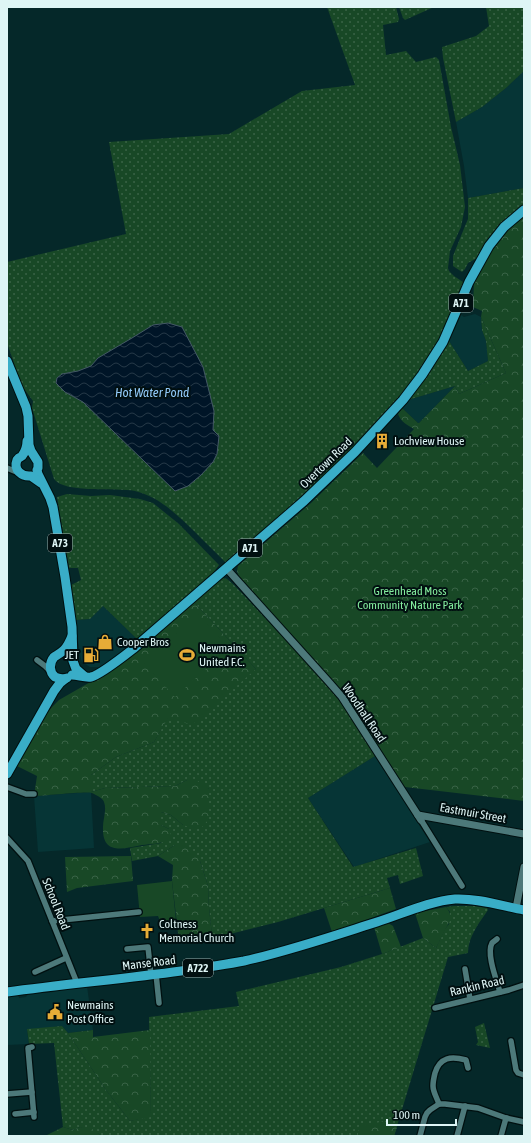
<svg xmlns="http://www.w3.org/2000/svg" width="531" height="1143" font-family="'Asap Condensed',sans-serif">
<defs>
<pattern id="grass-dots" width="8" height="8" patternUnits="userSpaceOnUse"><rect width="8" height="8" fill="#184826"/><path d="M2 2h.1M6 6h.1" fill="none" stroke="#396346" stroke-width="1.8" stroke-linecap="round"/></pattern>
<pattern id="forest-crowns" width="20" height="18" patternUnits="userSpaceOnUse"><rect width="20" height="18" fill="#184826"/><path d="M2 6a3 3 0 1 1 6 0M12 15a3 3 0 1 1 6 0" fill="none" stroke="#396346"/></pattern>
<pattern id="water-waves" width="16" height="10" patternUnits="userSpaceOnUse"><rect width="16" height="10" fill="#001527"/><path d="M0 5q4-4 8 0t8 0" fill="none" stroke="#253847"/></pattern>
</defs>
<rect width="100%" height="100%" fill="#052829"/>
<g fill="#063536">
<polygon points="524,71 524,188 468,198 464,166 456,122 482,107 506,88"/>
<polygon points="475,314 481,317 482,330 486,341 488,361 468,371 449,341 461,315 464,317"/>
<polygon points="455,386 419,423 418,423 402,408 408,400"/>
<polygon points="103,606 139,641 114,659 105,664 99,667 90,667 82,662 81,659 77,635 76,620 90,619"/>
<polygon points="375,756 430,842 354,867 308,798"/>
<polygon points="91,792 94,848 38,852 34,796"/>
<polygon points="87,986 93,1030 68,1033 62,1026 27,1030 29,1044 7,1045 7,996 18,994 19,998 26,997 29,993 35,992 45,993 53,992 64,987"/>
</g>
<g fill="url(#grass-dots)">
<path d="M327,7H396L399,19L398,22L383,25L386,55L406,51L416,62L436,57L439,60L451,127L460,165L465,207L461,227L450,251L448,268L449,271L454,276L463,282V284L448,324L424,367L403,394L334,468L267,529L226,563C216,553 205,542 195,532C177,515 160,497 135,491C116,487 65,494 54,479L32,408L33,401L22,386L7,343V262L126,234L109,142L229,134L302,91L355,85Z"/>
<polygon points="399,7 434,7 405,20 403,18"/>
<polygon points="486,7 524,7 524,71 506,88 482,107 456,122 443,58 442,47 476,36 489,26"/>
<polygon points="524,188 524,205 517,210 488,240 477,258 468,263 465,269 462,272 453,266 453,256 465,226 468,219 468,198"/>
<polygon points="481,317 506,373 459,394 455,386 408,400 433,367 449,341 468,371 488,361 486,341 482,330"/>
<polygon points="67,494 91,496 110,495 140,499 153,503 179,524 219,565 213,573 204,580 204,581 139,641 103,606 90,619 76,620 71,585 81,580 78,568 69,568 57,497"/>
<polygon points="223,578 227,579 234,585 319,675 346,709 375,756 308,798 353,867 416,848 423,876 400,884 398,875 387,878 390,888 278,922 214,938 212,936 209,908 208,886 200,861 175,845 158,856 132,861 130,848 161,843 169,829 161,825 161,812 171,815 183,825 209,819 209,789 187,780 175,786 105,788 91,792 91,775 116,757 154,742 168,717 256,669 193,601 218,581"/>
<path d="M454,906H474L487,908L488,910C479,923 468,937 468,953L448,957L394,1136H101L99,1134L80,1127L73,1130L63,1127L54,1043L29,1044L27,1029L62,1026L68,1033L106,1090L130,1121L151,1116L149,1017L239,1006L236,992L341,967L382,954L423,938L436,948L445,929L449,924L450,912L446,907Z"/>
<polygon points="484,1023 490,1048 476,1045 478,1042 475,1027"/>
</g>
<g fill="url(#forest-crowns)">
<path d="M524,216V801L405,787L351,704L239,577L237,571L238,566L311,503L363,453L377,468L414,429C407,425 401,422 398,414L402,408L418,423H419L455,386L459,394L506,373L481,317L482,311L473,307L474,282L491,249L504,234Z"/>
<path d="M193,601L256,669L192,725L168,718L154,742L116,757L91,775V792L105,788L175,786L187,780H196L209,789V819L202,827L195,829L183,825L171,815L161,812V825L169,829L171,835L169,840C160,844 151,844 142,845C122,849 102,855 103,827C103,819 107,810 104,802C103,798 96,795 92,793C86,791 44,796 34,796L37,776L17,766L47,713L52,707L59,700L106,673L129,659Z"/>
<polygon points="175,845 183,845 196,853 200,861 208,886 209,908 212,936 184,943 182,940 179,941 172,881 173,865 158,856"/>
<polygon points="131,856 133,881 77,888 67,892 65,857"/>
<polygon points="390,888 396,909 332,932 324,908"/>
<path d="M446,907C454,917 450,921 445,930C442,936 439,942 436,948L423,938L415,913Z"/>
<polygon points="388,923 393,926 401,947 382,954 374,927"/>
<polygon points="93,1030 93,1037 150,1030 151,1117 130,1121 106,1090 68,1033"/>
<path d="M383,1121L397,1127L394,1136H358V1127C367,1124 375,1124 383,1121Z"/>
<polygon points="63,1127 73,1130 80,1127 92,1129 99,1134 101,1136 45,1136"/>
</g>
<g fill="#184826">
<polygon points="198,614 229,648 175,697 144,663"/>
<polygon points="172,881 176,921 160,921 158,916 140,917 137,885"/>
</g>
<polygon fill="url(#water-waves)" stroke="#435865" points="168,323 182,327 203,367 214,411 213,430 219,436 217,454 213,462 201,475 188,486 175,491 83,402 65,392 56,383 57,378 62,374 78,371 91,366 98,358 132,338 153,325"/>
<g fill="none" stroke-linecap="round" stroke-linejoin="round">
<defs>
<g id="minor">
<polyline points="7,468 19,473"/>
<polyline points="37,660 45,666 51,672"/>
<polyline points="7,787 26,794 34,794"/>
<polyline points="421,820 462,886"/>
<polyline points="7,838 28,861 77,983"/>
<polyline points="52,921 139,912"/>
<path d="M497,939C496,940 493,942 492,943C486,954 497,981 500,992"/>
<polyline points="127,949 148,947 151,975"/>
<polyline points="465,969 470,999"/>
<polyline points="35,972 66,958"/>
<polyline points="156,974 159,1003"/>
<polyline points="435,1008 509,990 524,985"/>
<polyline points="511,1041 516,1070 518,1073 524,1075"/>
<polyline points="32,1047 28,1048 34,1117"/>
<polyline points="7,1094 32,1092"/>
<path d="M439,1104C437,1098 433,1092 433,1086C433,1081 434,1077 435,1073C440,1057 451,1056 466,1060L468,1068"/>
<polyline points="15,1114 34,1112"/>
<polyline points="420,1136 425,1117 427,1113 430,1110 439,1104 445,1104 478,1108 506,1118 524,1122"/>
<polyline points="457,1136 465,1106"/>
<polyline points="501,1136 506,1118"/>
</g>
<g id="tertiary">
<polyline points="227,569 328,681 342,697 421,820"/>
<polyline points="418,815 524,834"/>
<polyline points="516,908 524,867"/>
</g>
<g id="primary">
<polyline points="7,361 26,407 28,416 29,445 31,451 38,462 38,468 37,470 38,474 50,498 53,507 65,577 72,627 73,661 76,669 84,676"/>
<path d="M27,441C27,446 25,452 22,456C18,459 20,456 17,460C13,470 22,477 31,476L41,483"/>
<path d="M72,675C78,675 85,678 91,677C100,675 124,656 133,649L304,501L355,452L403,400L422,375L443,342L469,282L489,246L504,227L524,210"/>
<path d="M67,678C63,679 59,679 55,677C49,672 49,663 54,657C57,655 61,653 64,650C68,646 70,641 72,636"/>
<polyline points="7,774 54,691 60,683 65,679"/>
<path d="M7,992C65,984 123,979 181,971C202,968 223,965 244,961C289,951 333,936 377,922C402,914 430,901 455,899C478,898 502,906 524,910"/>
</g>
</defs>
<use href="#minor" stroke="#001010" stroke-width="8"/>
<use href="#tertiary" stroke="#001010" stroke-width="9"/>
<use href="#primary" stroke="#001010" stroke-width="11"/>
<use href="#minor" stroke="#4d797a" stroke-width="5.5"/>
<use href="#tertiary" stroke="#4d797a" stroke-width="7"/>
<use href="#primary" stroke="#39adc7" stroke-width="9"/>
</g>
<defs>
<symbol id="building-bare" viewBox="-9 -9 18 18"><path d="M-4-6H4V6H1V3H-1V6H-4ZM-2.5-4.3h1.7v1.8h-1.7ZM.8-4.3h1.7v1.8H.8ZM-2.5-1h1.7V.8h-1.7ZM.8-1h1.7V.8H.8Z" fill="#e7ac37" stroke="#010f10" stroke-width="2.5" paint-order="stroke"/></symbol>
<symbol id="shop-bare" viewBox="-9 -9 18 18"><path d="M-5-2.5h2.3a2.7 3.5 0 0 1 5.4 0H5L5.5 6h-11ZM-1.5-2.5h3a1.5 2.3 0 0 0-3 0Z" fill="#e7ac37" stroke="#010f10" stroke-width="2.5" paint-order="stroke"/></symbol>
<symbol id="fuel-bare" viewBox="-9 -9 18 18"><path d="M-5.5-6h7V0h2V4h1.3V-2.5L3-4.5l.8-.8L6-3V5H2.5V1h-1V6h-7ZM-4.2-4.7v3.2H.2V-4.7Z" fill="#e7ac37" stroke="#010f10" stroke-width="2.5" paint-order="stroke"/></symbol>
<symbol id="stadium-bare" viewBox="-9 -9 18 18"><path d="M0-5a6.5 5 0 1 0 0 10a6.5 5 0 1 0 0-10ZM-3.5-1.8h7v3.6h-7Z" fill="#e7ac37" stroke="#010f10" stroke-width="2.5" paint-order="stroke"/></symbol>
<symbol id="church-bare" viewBox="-9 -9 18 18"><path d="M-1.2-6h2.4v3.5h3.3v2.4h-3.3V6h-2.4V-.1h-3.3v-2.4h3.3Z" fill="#e7ac37" stroke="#010f10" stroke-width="2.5" paint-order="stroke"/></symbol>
<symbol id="civic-bare" viewBox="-9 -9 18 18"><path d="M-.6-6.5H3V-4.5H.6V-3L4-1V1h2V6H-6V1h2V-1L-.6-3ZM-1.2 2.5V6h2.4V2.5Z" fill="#e7ac37" stroke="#010f10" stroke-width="2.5" paint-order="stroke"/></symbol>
</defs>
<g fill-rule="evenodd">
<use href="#building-bare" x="371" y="430" width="22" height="22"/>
<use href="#shop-bare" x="94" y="631" width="22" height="22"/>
<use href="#fuel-bare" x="80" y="644" width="22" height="22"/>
<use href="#stadium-bare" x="176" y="644" width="22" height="22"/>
<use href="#church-bare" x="136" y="920" width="22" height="22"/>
<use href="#civic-bare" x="44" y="1001" width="22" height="22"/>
</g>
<g text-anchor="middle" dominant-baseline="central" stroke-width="4" stroke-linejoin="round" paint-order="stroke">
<g fill="#010f10" stroke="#9cb0b0" stroke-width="1">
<rect x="449" y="294" width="24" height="18" rx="3"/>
<rect x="48" y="534" width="24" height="18" rx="3"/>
<rect x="238" y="539" width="24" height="18" rx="3"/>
<rect x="183" y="959" width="30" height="18" rx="3"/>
</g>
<g font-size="11" font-weight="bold" fill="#def5f5">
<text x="461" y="303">A71</text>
<text x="60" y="543">A73</text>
<text x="250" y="548">A71</text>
<text x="198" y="968">A722</text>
</g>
<g font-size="12" fill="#def5f5" stroke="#010f10" text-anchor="start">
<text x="394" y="441">Lochview House</text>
<text x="117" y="642">Cooper Bros</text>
<text x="199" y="648">Newmains<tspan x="199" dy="14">United F.C.</tspan></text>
<text x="79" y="655" text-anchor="end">JET</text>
<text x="159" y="924">Coltness<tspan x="159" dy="14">Memorial Church</tspan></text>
<text x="67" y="1005">Newmains<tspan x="67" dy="14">Post Office</tspan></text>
</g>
<g font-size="12" fill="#def5f5" stroke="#010f10">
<text transform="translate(326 463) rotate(-44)">Overtown Road</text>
<text transform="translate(364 713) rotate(56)">Woodhall Road</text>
<text transform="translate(473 813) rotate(10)">Eastmuir Street</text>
<text transform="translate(56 904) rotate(68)">School Road</text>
<text transform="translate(149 963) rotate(-7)">Manse Road</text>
<text transform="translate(477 986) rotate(-13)">Rankin Road</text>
</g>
<g font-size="12" fill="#84ed9e" stroke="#010f10">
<text x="410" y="591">Greenhead Moss<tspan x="410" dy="14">Community Nature Park</tspan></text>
</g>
<g font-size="13" font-style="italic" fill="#91c9f8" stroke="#010f10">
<text x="152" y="392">Hot Water Pond</text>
</g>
</g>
<rect width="531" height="1143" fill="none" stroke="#def5f5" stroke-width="16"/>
<path d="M387 1119v6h69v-6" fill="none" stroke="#def5f5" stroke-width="2"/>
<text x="393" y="1119" font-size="12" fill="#def5f5" stroke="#010f10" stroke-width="3" paint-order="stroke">100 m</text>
</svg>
